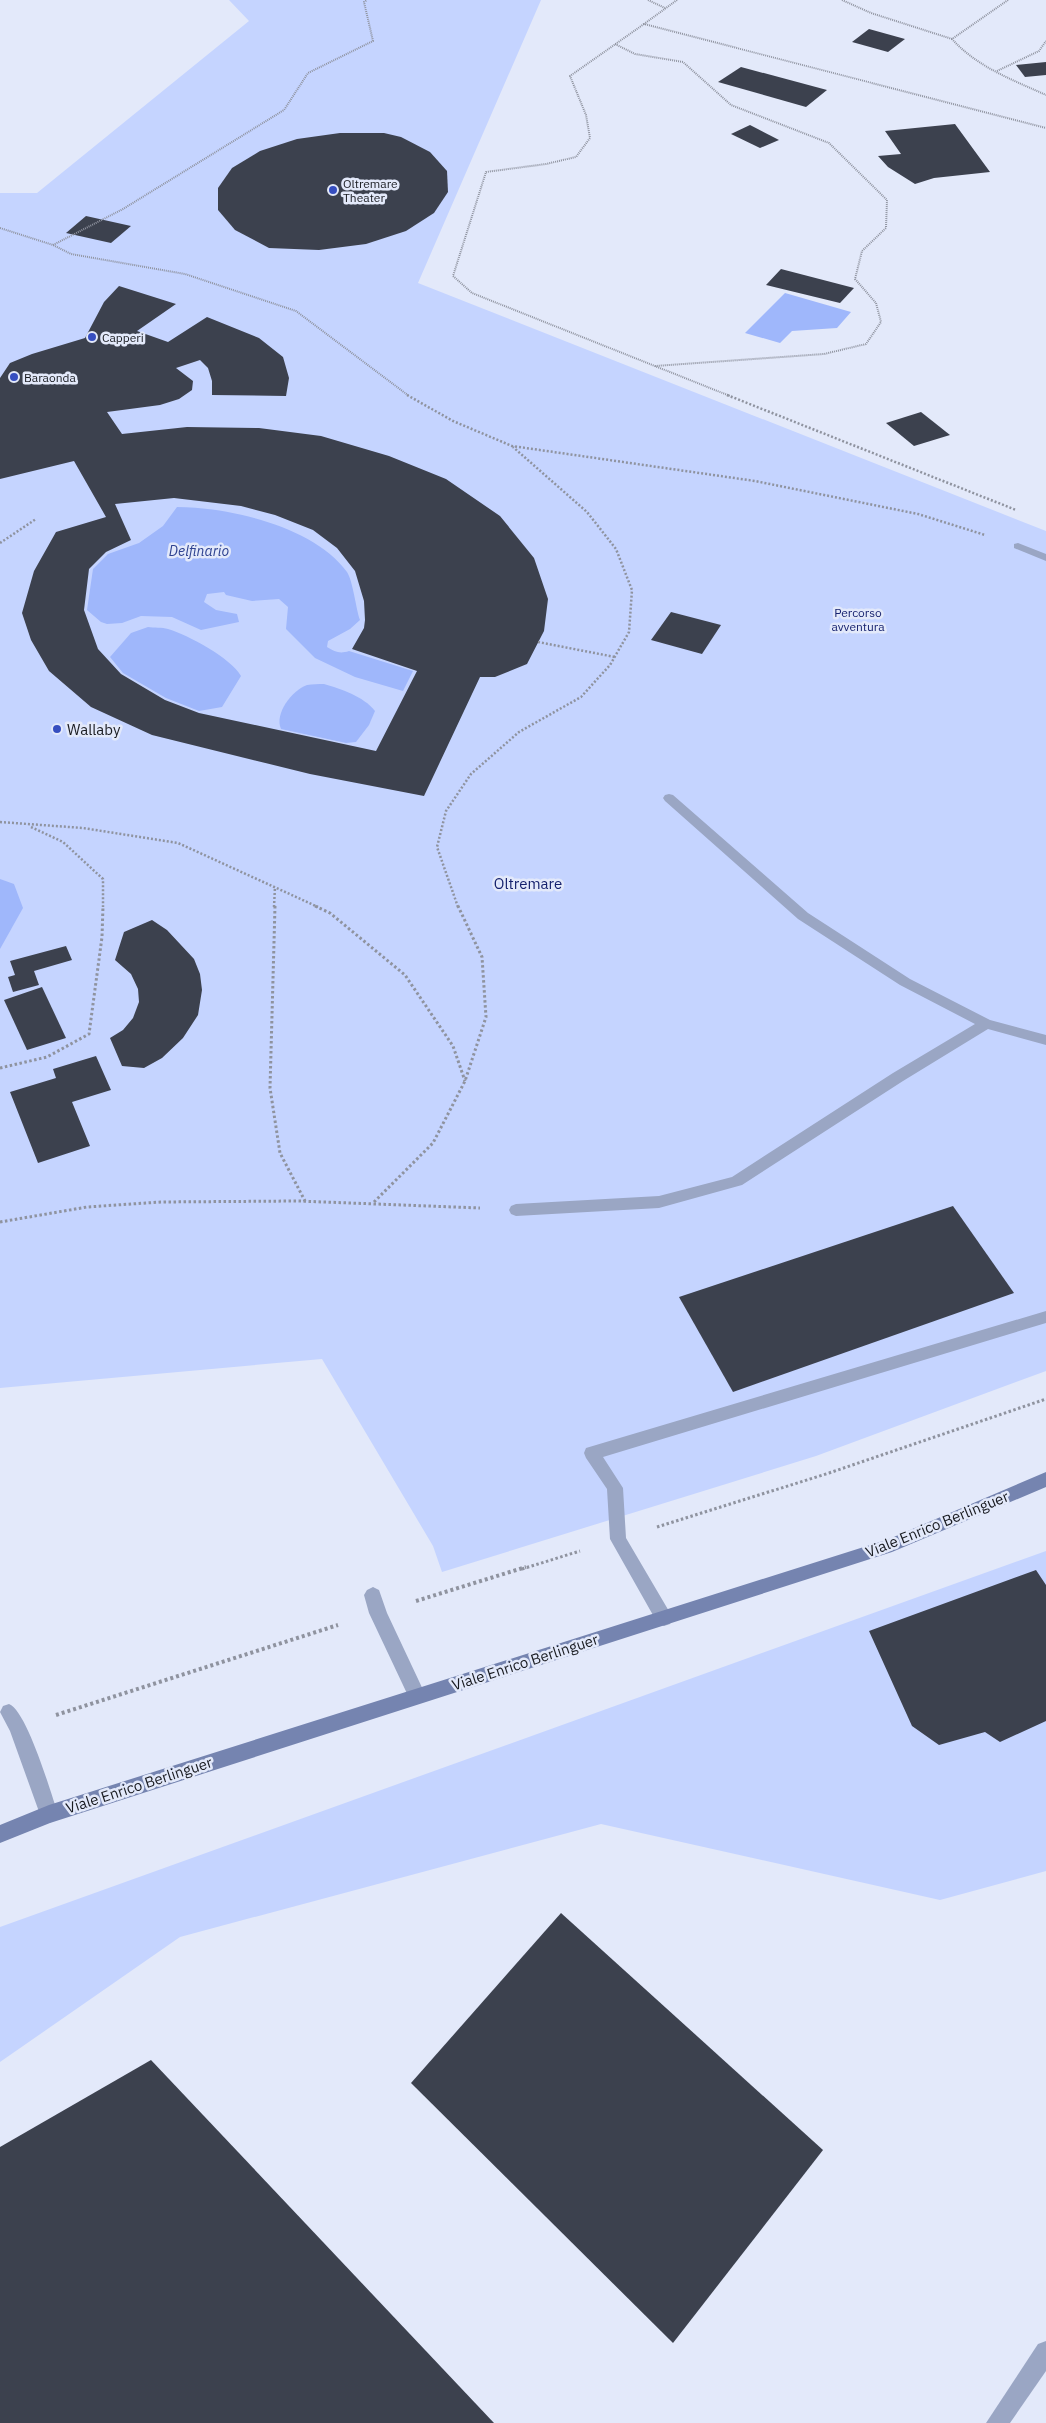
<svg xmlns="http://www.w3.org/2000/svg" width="1046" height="2423" font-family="'IBM Plex Sans',sans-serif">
<rect width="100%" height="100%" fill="#e3e9fa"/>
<g fill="#c5d4ff">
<polygon points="229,0 541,0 418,283 1046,531 1046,1371 816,1456 442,1572 433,1546 322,1359 0,1388 0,193 37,193 249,21"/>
<polygon points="1046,1551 1046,1871 940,1900 601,1824 180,1937 0,2062 0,1927"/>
</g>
<g fill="#9fb7fb">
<polygon points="785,293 851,312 837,328 792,331 780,343 745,333"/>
<path d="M177,507C229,507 315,527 347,572C353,581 356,609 360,620L350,629L328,641L327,647C335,652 340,654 349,651L413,671L403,691L355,677L315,658L286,629L288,607L279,599L252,601L226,595L224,592L207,594L204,602L216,610L237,614L239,622L201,630L172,617L141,616L122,623L107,624L101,622L87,610L93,569L108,554L139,543L163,526Z"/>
<path d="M148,627C154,628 162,627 168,629C188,635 231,658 241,676L222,707L199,711L166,698L123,673L110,657L131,633Z"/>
<path d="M324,684C341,689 363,696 375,711L369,725L356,742L346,743L281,729C274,714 292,690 307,685C312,684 319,684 324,684Z"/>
<polygon points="0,879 14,884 23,908 0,949"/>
</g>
<g fill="#3c414e" fill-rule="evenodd">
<polygon points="869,29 905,39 888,52 852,42"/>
<polygon points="1046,62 1046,75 1025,77 1016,65"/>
<polygon points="741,67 827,90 806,107 718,82"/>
<polygon points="955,124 990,172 934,178 915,184 888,167 878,156 901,154 885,131"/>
<polygon points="750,125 779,140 760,148 731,134"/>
<polygon points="340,133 384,133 401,137 430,152 447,171 448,192 434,213 406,231 366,244 319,250 269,248 235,230 218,210 218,188 232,168 260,151 297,139"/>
<polygon points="86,216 131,226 111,243 66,233"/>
<polygon points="781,269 854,288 840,303 766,285"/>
<path d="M119,286L176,304L137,331L168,342L207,317L259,338L283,357L289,378L286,396L212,395V381L208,368L200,360L176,368L193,381L192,390L179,399L160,405L107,412L122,434L187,427L259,428L321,436L389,456L446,479L500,516L534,558L548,599L544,631L527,664L495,677H480L424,796L310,774L152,735L91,707L49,671L31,640L22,613L34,571L56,532L106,517L74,461L0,479V378L10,363L32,354L85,338L104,302ZM174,498L241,506L275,515L313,530L337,548L355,571L364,601L365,620L364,628L352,649L417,671L376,751L199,713L165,700L121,674L98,649L84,610L89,569L106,552L131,540L115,504Z"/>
<polygon points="921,412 950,435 914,446 886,423"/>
<polygon points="671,612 721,625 702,654 651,640"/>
<polygon points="152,920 167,930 194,959 200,974 202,990 198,1015 183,1038 162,1058 144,1068 122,1066 110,1038 123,1030 133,1018 139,1002 138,989 131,974 115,960 124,932"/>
<polygon points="66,946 72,960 34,971 39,985 13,992 8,977 15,975 10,961"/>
<polygon points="42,987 66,1038 27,1050 4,1000"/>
<polygon points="96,1056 111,1090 72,1102 90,1146 38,1163 10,1092 56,1078 53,1069"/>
<polygon points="953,1206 1014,1293 733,1392 679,1297"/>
<polygon points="1036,1570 1046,1585 1046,1721 1000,1742 985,1732 939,1745 912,1726 869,1631"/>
<polygon points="561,1913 823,2150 673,2343 411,2083"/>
<polygon points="151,2060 494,2423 0,2423 0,2147"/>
</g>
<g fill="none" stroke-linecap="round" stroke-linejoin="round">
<g stroke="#8f939f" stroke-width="2" stroke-dasharray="1 1" stroke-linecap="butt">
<polyline points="648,0 665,8"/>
<polyline points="677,0 644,24 1046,128"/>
<polyline points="842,0 871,13 952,39"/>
<path d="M1008,0L952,39C977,67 1013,80 1046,95"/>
<polyline points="644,24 570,76 586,115 590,138 576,157 546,164 486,172 453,276 472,293 730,396"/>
<polyline points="615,44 635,54 683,62 731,105 829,143 887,200 886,228 862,251 855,279 876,303 881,322 866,344 824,354 655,366"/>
<polyline points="997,71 1039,51 1046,41"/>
<polyline points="0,228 53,245 71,254 185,274 296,311 409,396"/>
<polyline points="53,245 123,209 284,110 308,73 373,41 364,2 367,0"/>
</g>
<g stroke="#8f939f" stroke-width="2.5" stroke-dasharray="2 2" stroke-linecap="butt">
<polyline points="407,395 453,421 512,446 755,481 918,514 985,535"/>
<polyline points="727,395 1016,510"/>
<polyline points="0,543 36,519"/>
<polyline points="538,642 615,657"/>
<polyline points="0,822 83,828 178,843 318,907"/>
<polyline points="31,827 63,842 103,879 103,907"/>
<polyline points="274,907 275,887"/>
<polyline points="458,907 437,847 446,811 471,774 519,732 581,697 610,665 629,632 632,590 616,549 587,512 513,447"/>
</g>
<g stroke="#8f939f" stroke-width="3" stroke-dasharray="2.5 2.5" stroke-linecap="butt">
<polyline points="275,906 270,1088 280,1153 305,1201"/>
<polyline points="315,906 330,913 405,975 453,1046 465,1081"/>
<polyline points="0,1068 47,1057 89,1034 102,937 103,906"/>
<polyline points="374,1202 433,1143 465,1081 486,1017 482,957 458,906"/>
<polyline points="0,1222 87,1207 161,1202 298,1201 480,1208"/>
<polyline points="657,1527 829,1473 1046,1399"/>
<polyline points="522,1569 580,1551"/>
</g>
<g stroke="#8f939f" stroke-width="4" stroke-dasharray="3 3" stroke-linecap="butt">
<polyline points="416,1601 526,1567"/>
<polyline points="56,1715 338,1625"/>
</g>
<g fill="#9aa6c4" fill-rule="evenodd">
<polygon points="1018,543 1046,554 1046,561 1014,548 1014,544"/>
<polygon points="669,794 673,795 808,913 910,979 990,1020 1046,1035 1046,1045 988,1029 903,1081 742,1185 659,1208 516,1216 511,1214 509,1210 511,1206 516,1204 659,1196 732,1177 893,1073 975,1024 900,985 798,919 665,801 663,798 665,795"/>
<polygon points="1046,1311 1046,1323 603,1457 623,1488 626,1538 673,1618 670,1624 664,1626 658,1624 610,1539 607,1489 586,1458 584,1453 586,1448"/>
<polygon points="373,1587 379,1590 387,1613 426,1696 423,1702 417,1704 411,1702 369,1613 364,1595 367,1590"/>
<path d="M9,1704C27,1711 51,1793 58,1814L56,1820L49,1823L42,1820L10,1731L0,1712L3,1706Z"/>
</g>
<polygon fill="#9aa6c4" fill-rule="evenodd" points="1046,2341 1046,2371 1010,2423 986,2423 1038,2344"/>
<polygon fill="#7584b0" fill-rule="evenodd" points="1046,1472 1046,1487 892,1552 50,1823 0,1843 0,1825 49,1805 889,1539"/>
</g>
<g fill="#364ec0" stroke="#e3e9fa" stroke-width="2">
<circle cx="333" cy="190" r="5"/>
<circle cx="92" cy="337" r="5"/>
<circle cx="14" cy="377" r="5"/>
<circle cx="57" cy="729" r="5"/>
</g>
<g text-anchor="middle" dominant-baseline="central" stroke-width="5" stroke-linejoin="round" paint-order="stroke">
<g font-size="12" fill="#191b20" stroke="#e3e9fa" text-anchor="start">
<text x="343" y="183">Oltremare<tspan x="343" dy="14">Theater</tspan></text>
<text x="102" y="337">Capperi</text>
<text x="24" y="377">Baraonda</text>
</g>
<g font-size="12" fill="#16226e" stroke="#e3e9fa">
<text x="858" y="612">Percorso<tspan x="858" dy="14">avventura</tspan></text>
</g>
<g font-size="14" font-style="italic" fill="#2e4290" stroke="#e3e9fa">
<text x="199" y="551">Delfinario</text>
</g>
<g font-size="15" fill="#191b20" stroke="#e3e9fa" text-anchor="start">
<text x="67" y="729">Wallaby</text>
</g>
<g font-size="15" fill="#16226e" stroke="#e3e9fa">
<text x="528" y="883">Oltremare</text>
</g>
<g font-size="15" fill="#191b20" stroke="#e3e9fa">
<text transform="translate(937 1524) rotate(-22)">Viale Enrico Berlinguer</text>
<text transform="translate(525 1662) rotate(-18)">Viale Enrico Berlinguer</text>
<text transform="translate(139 1785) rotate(-18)">Viale Enrico Berlinguer</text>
</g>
</g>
</svg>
